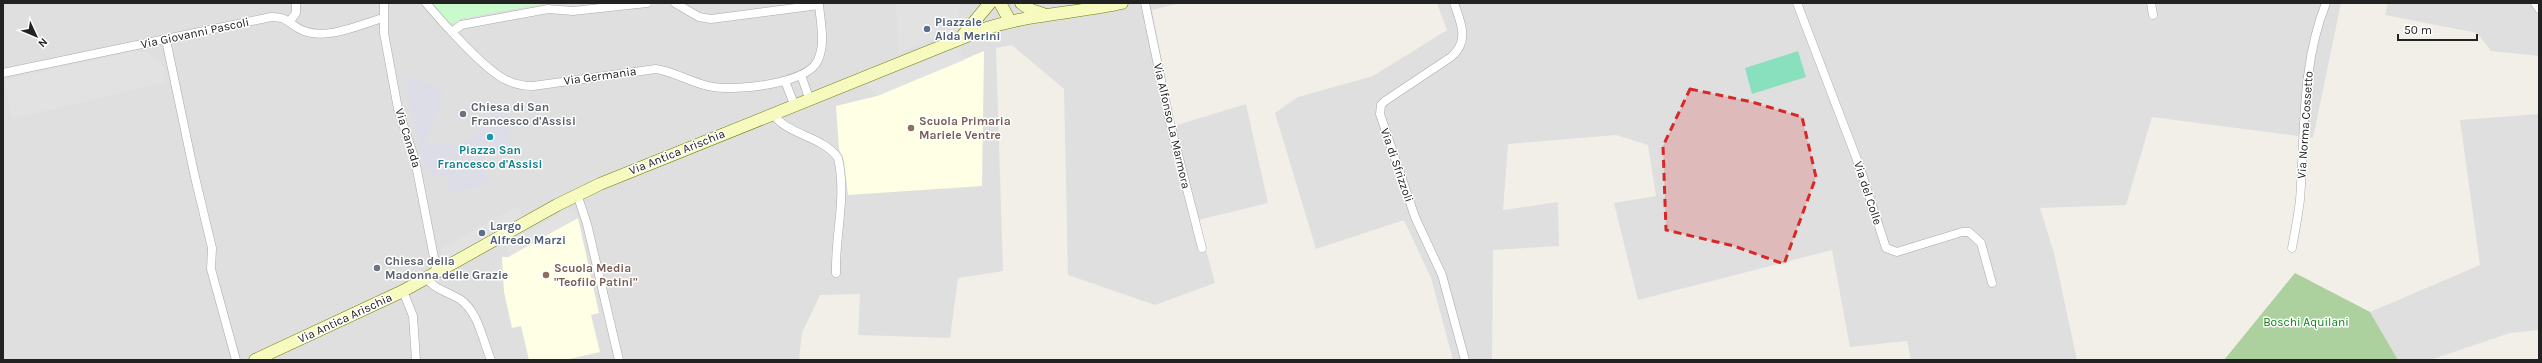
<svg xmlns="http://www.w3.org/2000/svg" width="2542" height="363" font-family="Karla,sans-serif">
<rect width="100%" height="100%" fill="#f2efe9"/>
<g fill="#e0dfdf">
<polygon points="3,3 1180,3 1152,10 1174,126 1246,104 1268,203 1198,220 1215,283 1155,305 1068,275 1064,89 1012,45 996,48 1003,271 958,278 950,338 858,335 860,294 820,295 802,333 799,360 3,360"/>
<polygon points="1437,3 2341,3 2313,138 2152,117 2126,205 2040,208 2054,253 2077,360 1911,360 1907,341 1850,347 1832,250 1638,300 1614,203 1656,196 1648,145 1616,135 1508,144 1503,210 1558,202 1559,246 1493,250 1492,360 1453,360 1431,278 1404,220 1316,249 1275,113 1298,97 1373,76 1447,30"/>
<polygon points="2388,3 2539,3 2539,56 2491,51 2477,33 2385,15"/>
<polygon points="2539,114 2539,330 2510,333 2430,360 2398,360 2370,312 2480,265 2460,120"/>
</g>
<g fill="#ffffe5">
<polygon points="984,51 982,186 848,195 844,160 839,149 836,106 877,96"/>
<polygon points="578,218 599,313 591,315 600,352 565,360 529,360 521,326 512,328 504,292 502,257 509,257 513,252"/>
</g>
<polygon fill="#add19e" points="2295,273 2370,312 2398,360 2224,360"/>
<polygon fill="#c8facc" points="428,3 548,3 459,19 459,22 448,24"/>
<polygon fill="#88e0be" points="1798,51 1806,77 1752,94 1745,68"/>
<g fill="#e2e2e2">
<polygon points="896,3 959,3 959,28 898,53"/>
<polygon points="959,47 964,60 877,96 865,85"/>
<polygon points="137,51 145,52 160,61 164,69 165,82 12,119 4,80"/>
<polygon points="517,206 523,217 443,262 441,249"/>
<polygon points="569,208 578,218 510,256 506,243"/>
</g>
<polygon fill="#dddde8" points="405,75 445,90 426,141 430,143 446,145 462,142 476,134 487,121 493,106 505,110 512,150 484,155 488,186 450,192 447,175 434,177 424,166 411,110"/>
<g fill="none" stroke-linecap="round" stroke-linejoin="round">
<defs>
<g id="street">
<polyline points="384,3 384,33 398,109 415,160 437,273"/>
<path d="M426,3C442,22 485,70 506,80C514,84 523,86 533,86L656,69C676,72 693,84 713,87C736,91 808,84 818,60C826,42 820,22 819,3"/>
<polyline points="675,3 699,17 711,19 819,5"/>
<polyline points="1145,3 1170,123 1202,248"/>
<path d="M1454,3C1461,23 1470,41 1451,57L1385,101L1381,105L1380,114L1415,217L1442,275L1465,360"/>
<polyline points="1797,3 1859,165 1886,248 1897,252 1962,232 1969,232 1981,243 1992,283"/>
<polyline points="2151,3 2153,15"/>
<polyline points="2535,3 2539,9"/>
<polyline points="290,21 296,13 296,3"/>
<polyline points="452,32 461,25 548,9 573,11 647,3"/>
<polyline points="166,40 194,173 212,248 211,269 236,360"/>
<path d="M3,73L271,17C291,17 288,25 304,31C328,40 359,25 383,18"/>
<polyline points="801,75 809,98"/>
<polyline points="785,81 794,104"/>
<path d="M773,113C785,135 822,135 838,158C847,198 835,233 836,273"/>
<polyline points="577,194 587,224 619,360"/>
<path d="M2292,248C2295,232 2298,216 2300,200C2305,134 2301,65 2326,3"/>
<path d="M427,278C434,290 450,292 461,300C478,312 483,341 491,360"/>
<polyline points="403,291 413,316 416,360"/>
</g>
<g id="secondary">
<polyline points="1000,3 1010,21"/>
<polyline points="1021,3 1031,10 1043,14"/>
<polyline points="963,35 990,3"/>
<path d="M255,360L403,291L557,205L600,184L987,28C1031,14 1077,13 1122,3"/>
</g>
</defs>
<use href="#street" stroke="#a9a9a9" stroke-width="9"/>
<use href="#secondary" stroke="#707d05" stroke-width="13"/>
<use href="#street" stroke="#fff" stroke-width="8"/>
<use href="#secondary" stroke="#f7fabf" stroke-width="12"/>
</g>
<path fill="#d62828" fill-opacity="0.2" stroke="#d62828" stroke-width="3" stroke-dasharray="8 5" stroke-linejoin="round" d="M1690,89L1752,102L1802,117L1816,177L1784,264L1734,246L1666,230L1663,146Z"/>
<g fill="#5c6f8a" stroke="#fff" stroke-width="1.5">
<circle cx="927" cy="29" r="4"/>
<circle cx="482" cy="233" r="4"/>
</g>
<g fill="#6b7280" stroke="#fff" stroke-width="1.5">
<circle cx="463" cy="114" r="4"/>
<circle cx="377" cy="268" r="4"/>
</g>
<g fill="#8d6e63" stroke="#fff" stroke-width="1.5">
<circle cx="911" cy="128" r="4"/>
<circle cx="546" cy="275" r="4"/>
</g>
<circle fill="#0f9aa8" stroke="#fff" stroke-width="1.5" cx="490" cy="137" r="4"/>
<g text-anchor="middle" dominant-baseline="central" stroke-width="3" stroke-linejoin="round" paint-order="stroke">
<g font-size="12" font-weight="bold" fill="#4e5e75" stroke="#fff" text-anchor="start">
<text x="935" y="22">Piazzale<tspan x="935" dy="14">Alda Merini</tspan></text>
<text x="490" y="226">Largo<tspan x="490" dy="14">Alfredo Marzi</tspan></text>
</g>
<g font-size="12" fill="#222" stroke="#fff">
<text transform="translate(195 33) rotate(-12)">Via Giovanni Pascoli</text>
<text transform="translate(600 76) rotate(-8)">Via Germania</text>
<text transform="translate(2305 125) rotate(-86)">Via Norma Cossetto</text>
<text transform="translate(1172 126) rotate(77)">Via Alfonso La Marmora</text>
<text transform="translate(408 138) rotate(73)">Via Canada</text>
<text transform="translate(677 152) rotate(-22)">Via Antica Arischia</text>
<text transform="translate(1397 165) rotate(71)">Via di Sfrizzoli</text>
<text transform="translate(1868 193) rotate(72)">Via del Colle</text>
<text transform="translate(345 318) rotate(-25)">Via Antica Arischia</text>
</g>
<g font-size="12" font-weight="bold" fill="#5b616d" stroke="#fff" text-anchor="start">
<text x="471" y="107">Chiesa di San<tspan x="471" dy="14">Francesco d'Assisi</tspan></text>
<text x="385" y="261">Chiesa della<tspan x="385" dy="14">Madonna delle Grazie</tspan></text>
</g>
<g font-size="12" font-weight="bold" fill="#785e54" stroke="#fff" text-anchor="start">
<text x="919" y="121">Scuola Primaria<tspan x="919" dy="14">Mariele Ventre</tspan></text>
<text x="554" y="268">Scuola Media<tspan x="554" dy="14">"Teofilo Patini"</tspan></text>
</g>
<g font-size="12" font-weight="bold" fill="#0d838f" stroke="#fff">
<text x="490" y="150">Piazza San<tspan x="490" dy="14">Francesco d'Assisi</tspan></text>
</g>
<g font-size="12" fill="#0c8416" stroke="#fff">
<text x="2306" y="322">Boschi Aquilani</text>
</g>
</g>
<rect width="2542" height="363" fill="none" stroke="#222222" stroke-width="8"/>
<g transform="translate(36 36) rotate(134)" stroke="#ffffff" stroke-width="3" paint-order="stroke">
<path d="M0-3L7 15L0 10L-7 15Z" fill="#222222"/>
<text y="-6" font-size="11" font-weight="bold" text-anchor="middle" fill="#222222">N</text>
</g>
<path d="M2398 34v6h79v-6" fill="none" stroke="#222222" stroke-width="2"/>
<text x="2404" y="34" font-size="12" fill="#222222" stroke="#ffffff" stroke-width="3" paint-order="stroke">50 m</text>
</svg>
